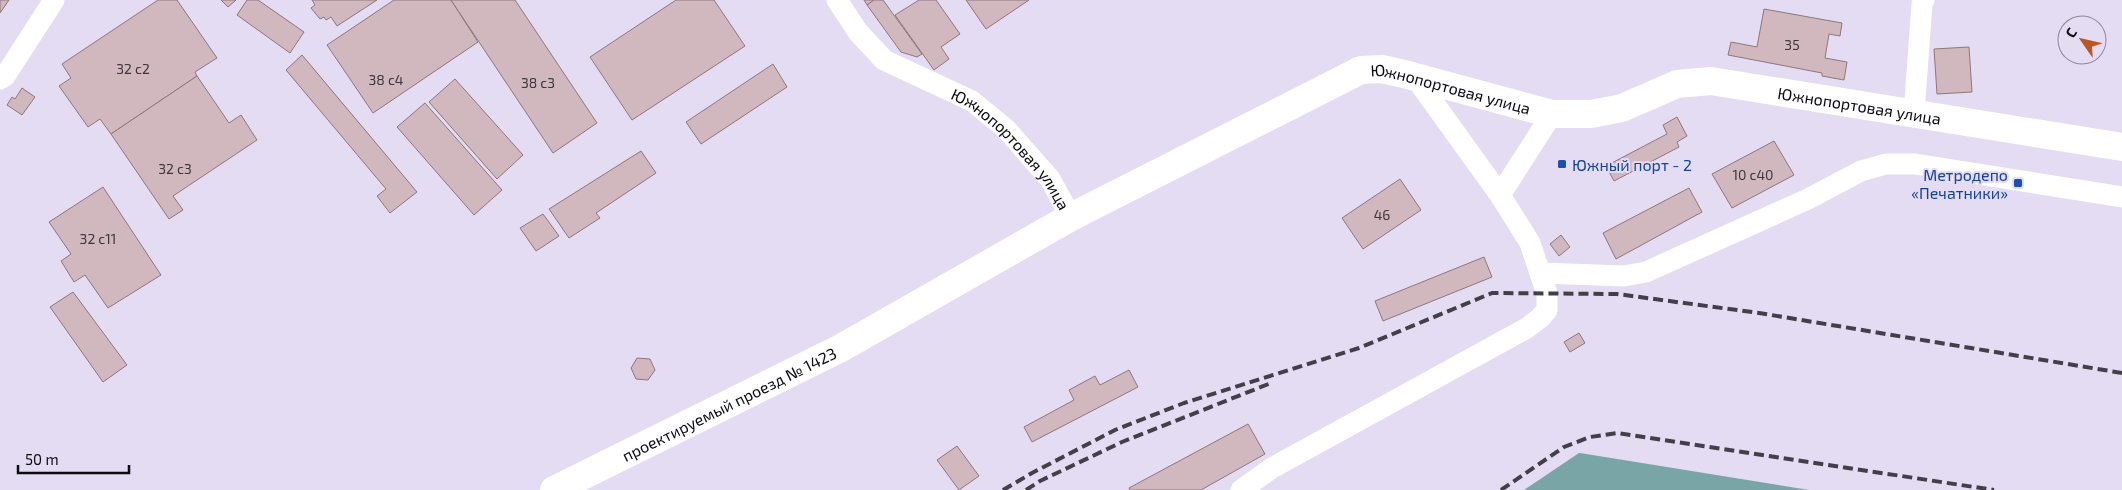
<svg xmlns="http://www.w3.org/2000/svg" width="2122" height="490" font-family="'Exo 2',sans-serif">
<rect width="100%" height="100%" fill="#e3dcf3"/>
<polygon fill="#7aa5a6" points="1579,453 1580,453 1809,490 1524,490"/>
<g fill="#d1b8bf" stroke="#8e767d">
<polygon points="0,0 9,0 0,13"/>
<polygon points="158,0 177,0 217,58 195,72 197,76 111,134 100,119 88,127 59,86 71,78 62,64"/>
<polygon points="221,0 236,0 228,7"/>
<polygon points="247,0 258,0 304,32 290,53 237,15"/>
<polygon points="312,0 377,0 337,26 331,17 326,20 324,17 320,19 311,8 315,5"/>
<polygon points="394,0 451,0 478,42 373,113 327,45"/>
<polygon points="451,0 515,0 597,123 553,153"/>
<polygon points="676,0 714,0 745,46 632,120 590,57"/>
<polygon points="864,0 874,0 867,5"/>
<polygon points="874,0 883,0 922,54 917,57 901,52 867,5"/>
<polygon points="919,0 936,0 960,34 941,47 949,59 934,70 895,15"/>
<polygon points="966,0 1029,0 986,29"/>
<polygon points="1764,9 1842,23 1840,36 1829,34 1825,58 1847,62 1844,80 1822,76 1822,73 1728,55 1731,42 1757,47"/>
<polygon points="1969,47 1972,92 1937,94 1934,49"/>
<polygon points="302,55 417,192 390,213 377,196 386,189 286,70"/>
<polygon points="773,64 787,87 701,144 686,122"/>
<polygon points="197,76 229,123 241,115 257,140 173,196 183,210 169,219 111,134"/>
<polygon points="455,79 523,155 497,179 429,102"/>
<polygon points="22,88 35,97 22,115 7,105 12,97 15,99"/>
<polygon points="425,103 502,190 474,215 397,127"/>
<polygon points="1677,117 1687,136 1677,142 1679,147 1614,181 1606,166 1667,134 1663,125"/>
<polygon points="1774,141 1794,175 1732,208 1712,174"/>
<polygon points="641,151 656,173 596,213 600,218 569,238 549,209"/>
<polygon points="1400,179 1421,210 1363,249 1342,218"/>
<polygon points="103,187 161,275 108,308 85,275 74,282 61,261 71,254 49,222"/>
<polygon points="1689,188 1702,212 1616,259 1603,233"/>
<polygon points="543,214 559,236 536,251 520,228"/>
<polygon points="1561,235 1570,247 1559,256 1550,244"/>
<polygon points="1484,257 1492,277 1383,321 1375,301"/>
<polygon points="73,292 127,365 103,382 50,307"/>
<polygon points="1579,333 1585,343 1570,352 1564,342"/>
<polygon points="637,358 650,359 655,370 648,380 636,379 631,368"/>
<polygon points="1129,370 1138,387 1032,442 1024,427 1074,400 1069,390 1095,376 1100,385"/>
<polygon points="1248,424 1265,454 1201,490 1130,490 1129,488"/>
<polygon points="957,446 979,476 959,490 937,460"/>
</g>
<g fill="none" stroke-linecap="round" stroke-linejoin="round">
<g stroke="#fff" stroke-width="21">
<path id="s1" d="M837,0L858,32L884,60L972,101L1006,129L1050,179L1071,217"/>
<polyline points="1415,77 1500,195"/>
<polyline points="0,79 5,76 54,0"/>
<polyline points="1914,113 1922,4 1924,0"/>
<polyline points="1540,273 1624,276 1646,272 1808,199 1861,171 1886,164 1915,164 2122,197"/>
<polyline points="1241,490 1272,468 1527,328 1540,318 1547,310 1547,294 1530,243 1500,195 1552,114"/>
</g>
<path stroke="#fff" stroke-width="28" id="s2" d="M554,490L841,348L1071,217L1361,70L1382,69L1408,75L1552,114H1591L1622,108L1677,84L1711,81L2122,147"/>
<g stroke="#423f4a" stroke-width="4" stroke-dasharray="10 5" stroke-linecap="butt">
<polyline points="1003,490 1032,473 1115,430 1184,403 1359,348 1492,293 1617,294 1759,313 2122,373"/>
<polyline points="1026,490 1040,481 1122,442 1271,383"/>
<polyline points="1501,490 1564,447 1590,437 1617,433 1994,490"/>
</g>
</g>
<g fill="#1a4fb4" stroke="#e3dcf3" stroke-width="2">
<rect x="1557" y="159" width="10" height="10" rx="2.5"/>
<rect x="2013" y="178" width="10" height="10" rx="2.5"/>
</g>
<g text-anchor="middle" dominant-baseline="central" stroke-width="4" stroke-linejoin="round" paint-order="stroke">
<g font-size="14" fill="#3e363d">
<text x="1792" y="44">35</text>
<text x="133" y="68">32 с2</text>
<text x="386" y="79">38 с4</text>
<text x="538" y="82">38 с3</text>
<text x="175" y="168">32 с3</text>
<text x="1753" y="174">10 с40</text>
<text x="1382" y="214">46</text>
<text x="98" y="238">32 с11</text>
</g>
<g font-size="16" fill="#0d0b12" stroke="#e3dcf3">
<text stroke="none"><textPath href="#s2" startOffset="1002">Южнопортовая улица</textPath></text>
<text stroke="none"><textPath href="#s2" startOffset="1422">Южнопортовая улица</textPath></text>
<text stroke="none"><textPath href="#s1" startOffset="235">Южнопортовая улица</textPath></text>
<text stroke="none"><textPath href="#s2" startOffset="195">проектируемый проезд № 1423</textPath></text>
</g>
<g font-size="16" fill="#164399" stroke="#e3dcf3" text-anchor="start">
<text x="1572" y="164">Южный порт - 2</text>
<text x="2008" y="174" text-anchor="end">Метродепо<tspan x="2008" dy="18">«Печатники»</tspan></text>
</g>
</g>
<g transform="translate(2082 40) rotate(304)"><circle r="24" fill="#e3dcf3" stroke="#8d8899"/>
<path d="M0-4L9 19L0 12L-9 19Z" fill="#ba5524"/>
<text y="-8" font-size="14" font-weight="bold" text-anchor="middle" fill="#0d0b12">С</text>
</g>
<path d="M18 465v8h111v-8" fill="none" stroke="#0d0b12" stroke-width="2.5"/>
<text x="25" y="465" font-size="15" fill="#0d0b12" stroke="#e3dcf3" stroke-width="4" paint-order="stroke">50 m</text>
</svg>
